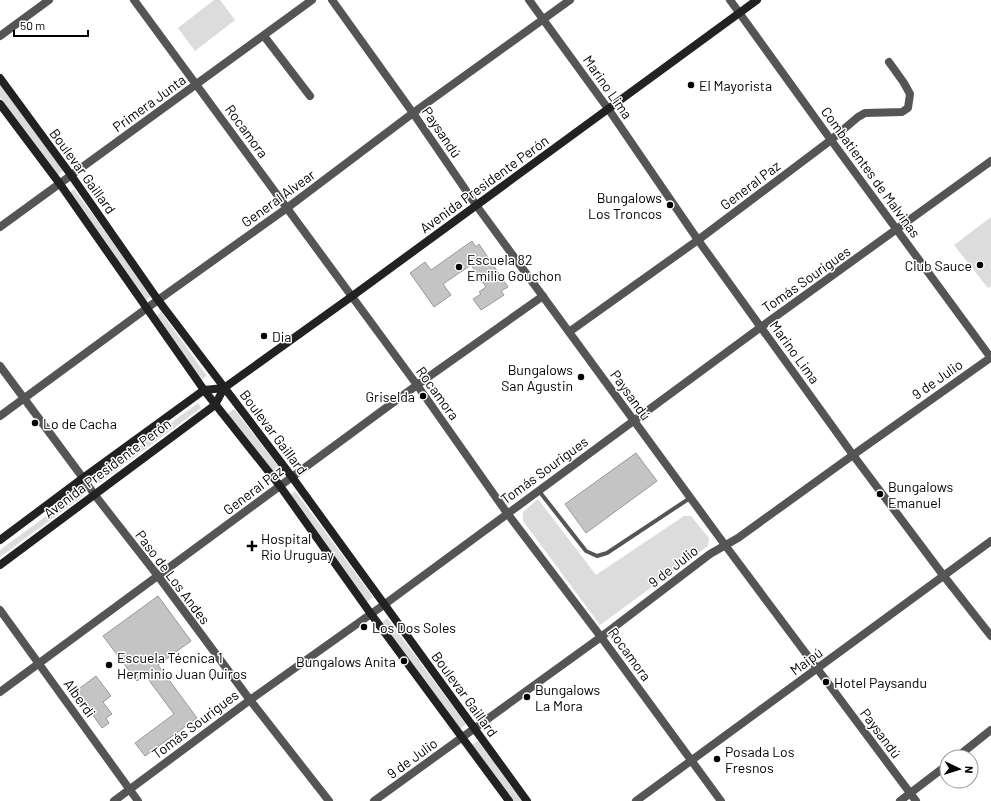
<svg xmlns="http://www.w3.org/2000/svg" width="991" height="801" font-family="Barlow,sans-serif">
<rect width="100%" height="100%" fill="#fff"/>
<g fill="#dcdcdc">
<polygon points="214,0 220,0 235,20 195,51 178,28"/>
<polygon points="0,84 64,170 58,175 0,97"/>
<polygon points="74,189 152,296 145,301 68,194"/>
<polygon points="991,217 991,286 988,288 954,245"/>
<polygon points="161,312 207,376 201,380 155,317"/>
<polygon points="198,403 201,408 99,483 96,478"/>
<polygon points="234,409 282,471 275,476 227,414"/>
<polygon points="80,491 83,496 0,557 0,550"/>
<polygon points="295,491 373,597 367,602 288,496"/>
<polygon points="538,499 596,575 684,516 691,516 709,538 708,546 600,625 523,521 523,512"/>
<polygon points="387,618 466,724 460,729 381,623"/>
<polygon points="478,741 522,801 512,801 471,745"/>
</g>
<g fill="#c4c4c4" stroke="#999">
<polygon points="472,241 476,247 479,244 508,287 501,291 504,295 481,310 473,299 481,294 479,292 486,287 471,265 443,284 451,295 434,307 410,273 425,262 431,270"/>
<polygon points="636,453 657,481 586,533 565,504"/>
<polygon points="158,596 191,641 158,665 197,718 145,756 135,743 174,714 145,675 137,681 103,636"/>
<polygon points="96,676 111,696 103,702 112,714 106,718 109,723 102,728 76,691"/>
</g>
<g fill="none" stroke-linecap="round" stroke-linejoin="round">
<polyline stroke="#555" stroke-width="4" points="539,491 586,551 597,556 607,553 690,498"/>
<g stroke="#555" stroke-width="8">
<polyline points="134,0 417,385 507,513 601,637 721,801"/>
<polyline points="332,0 413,113 476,205 725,545 916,801"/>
<polyline points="529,0 609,110 698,240 853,455 943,575 991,636"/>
<polyline points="730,0 831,140 991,358"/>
<polyline points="0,36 49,0"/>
<polyline points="264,36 310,96"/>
<polyline points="0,227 312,0"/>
<polyline points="569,332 698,240 831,140 858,117 865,113 902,112 908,108 910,94 904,83 889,62"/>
<polyline points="0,366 83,478 94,494 158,576 250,700 329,801"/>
<polyline points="0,416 158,300 287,208 413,113 570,0"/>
<polyline points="0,610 138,801"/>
<polyline points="0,692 417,385 543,296"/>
<polyline points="957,757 991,730"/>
<polyline points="114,801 250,700 385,604 761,327 991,161"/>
<polyline points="374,801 601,637 710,554 738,538 853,455 990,358"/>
<polyline points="636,801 991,541"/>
<polyline points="900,801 947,765"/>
</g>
<g stroke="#222" stroke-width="8">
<polyline points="0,78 71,175 158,300 292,477 527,801"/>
<polyline points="0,104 60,184 204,390 280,486 371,614 509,801"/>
<polyline points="0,540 83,478 204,390 224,388"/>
<polyline points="0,565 215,405 224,388 351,297 757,0"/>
</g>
</g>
<g fill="#000" stroke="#fff" stroke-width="1.5">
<circle cx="691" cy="85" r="4"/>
<circle cx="670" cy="205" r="4"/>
<circle cx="980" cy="265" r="4"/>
<circle cx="459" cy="267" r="4"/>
<circle cx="264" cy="336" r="4"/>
<circle cx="581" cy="377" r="4"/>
<circle cx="423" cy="396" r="4"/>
<circle cx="35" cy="423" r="4"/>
<circle cx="880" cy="494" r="4"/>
<path d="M250 540h4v4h4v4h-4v4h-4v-4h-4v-4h4z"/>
<circle cx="364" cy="627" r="4"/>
<circle cx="404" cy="661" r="4"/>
<circle cx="109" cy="665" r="4"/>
<circle cx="826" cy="682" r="4"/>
<circle cx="527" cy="697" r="4"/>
<circle cx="717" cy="759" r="4"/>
</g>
<g text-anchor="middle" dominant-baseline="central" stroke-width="3" stroke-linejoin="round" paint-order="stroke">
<g font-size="14" fill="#000" stroke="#fff" text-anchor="start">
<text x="699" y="85">El Mayorista</text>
<text x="662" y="197" text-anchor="end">Bungalows<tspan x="662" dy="16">Los Troncos</tspan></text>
<text x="467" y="259">Escuela 82<tspan x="467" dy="16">Emilio Gouchon</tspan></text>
<text x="972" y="265" text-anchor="end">Club Sauce</text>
<text x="272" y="336">Dia</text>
<text x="573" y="369" text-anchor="end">Bungalows<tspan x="573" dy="16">San Agustin</tspan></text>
<text x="415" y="396" text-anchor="end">Griselda</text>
<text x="43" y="423">Lo de Cacha</text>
<text x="888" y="486">Bungalows<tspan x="888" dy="16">Emanuel</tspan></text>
<text x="261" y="538">Hospital<tspan x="261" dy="16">Rio Uruguay</tspan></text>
<text x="372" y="627">Los Dos Soles</text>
<text x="117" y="657">Escuela Técnica 1<tspan x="117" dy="16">Herminio Juan Quiros</tspan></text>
<text x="396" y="661" text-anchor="end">Bungalows Anita</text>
<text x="834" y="682">Hotel Paysandu</text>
<text x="535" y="689">Bungalows<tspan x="535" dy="16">La Mora</tspan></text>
<text x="725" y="751">Posada Los<tspan x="725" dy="16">Fresnos</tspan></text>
</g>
<g font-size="14" fill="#000" stroke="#fff">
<text transform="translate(608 87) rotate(55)">Marino Lima</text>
<text transform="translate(149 103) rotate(-36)">Primera Junta</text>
<text transform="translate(247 131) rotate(54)">Rocamora</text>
<text transform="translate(442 132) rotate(56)">Paysandú</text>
<text transform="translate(83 171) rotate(54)">Boulevar Gaillard</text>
<text transform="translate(871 172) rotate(54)">Combatientes de Malvinas</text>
<text transform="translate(484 184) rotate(-36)">Avenida Presidente Perón</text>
<text transform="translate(750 185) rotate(-37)">General Paz</text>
<text transform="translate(278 198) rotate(-36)">General Alvear</text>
<text transform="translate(806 279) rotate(-35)">Tomás Sourigues</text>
<text transform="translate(795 352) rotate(54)">Marino Lima</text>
<text transform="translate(937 379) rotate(-35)">9 de Julio</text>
<text transform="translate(438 393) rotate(54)">Rocamora</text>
<text transform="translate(631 395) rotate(54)">Paysandú</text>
<text transform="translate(274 432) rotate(53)">Boulevar Gaillard</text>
<text transform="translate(107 468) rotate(-37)">Avenida Presidente Perón</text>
<text transform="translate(544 470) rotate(-36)">Tomás Sourigues</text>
<text transform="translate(253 490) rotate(-37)">General Paz</text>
<text transform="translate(673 566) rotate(-38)">9 de Julio</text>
<text transform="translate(173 577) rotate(53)">Paso de Los Andes</text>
<text transform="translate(630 654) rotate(54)">Rocamora</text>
<text transform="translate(806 661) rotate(-36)">Maipú</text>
<text transform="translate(465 694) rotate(54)">Boulevar Gaillard</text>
<text transform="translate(80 698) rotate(54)">Alberdi</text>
<text transform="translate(195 724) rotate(-37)">Tomás Sourigues</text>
<text transform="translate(881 733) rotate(53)">Paysandú</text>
<text transform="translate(412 758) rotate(-36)">9 de Julio</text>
</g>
</g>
<g transform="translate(959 769) rotate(94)"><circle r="19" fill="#ffffff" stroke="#999999"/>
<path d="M0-3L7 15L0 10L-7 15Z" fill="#000000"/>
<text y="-6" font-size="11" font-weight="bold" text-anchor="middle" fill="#000000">N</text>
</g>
<path d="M14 30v6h74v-6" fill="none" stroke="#000000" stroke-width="2"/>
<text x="20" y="30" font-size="12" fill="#000000" stroke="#ffffff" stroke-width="3" paint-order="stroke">50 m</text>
</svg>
